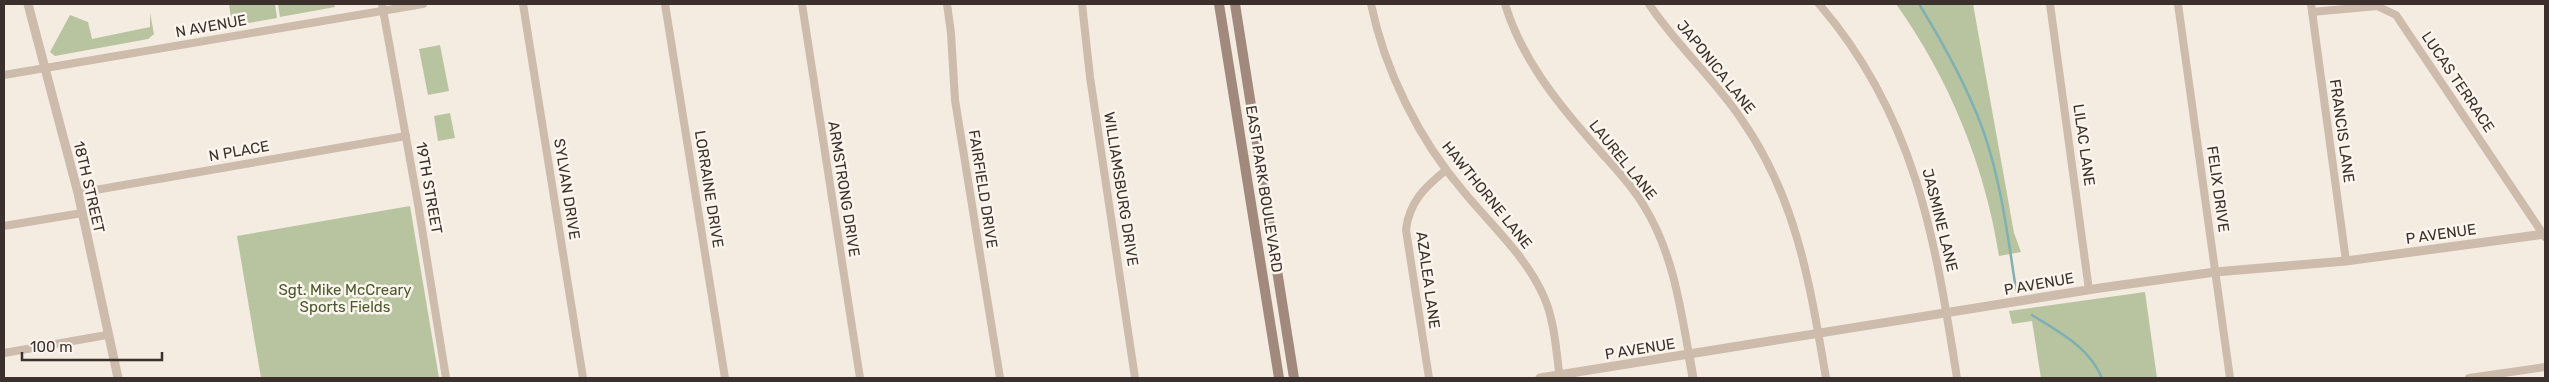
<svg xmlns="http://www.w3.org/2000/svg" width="2549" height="382" font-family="Rubik,sans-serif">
<rect width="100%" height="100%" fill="#f4ebe1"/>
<g fill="#b8c4a0">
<polygon points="229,4 275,4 277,18 232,26"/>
<polygon points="278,4 334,4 335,7 280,17"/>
<path d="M1896,4H1973L2014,233L2021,252L1999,256C1985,166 1949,78 1896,4Z"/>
<polygon points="150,13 154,34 148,39 55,56 50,52 70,15 88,22 92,39 150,27"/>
<polygon points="440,45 449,91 428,95 419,49"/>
<polygon points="450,113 455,138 438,141 434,116"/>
<polygon points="410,206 439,378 261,378 237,236"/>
<polygon points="2145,292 2157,378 2041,378 2032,321 2012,324 2009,311"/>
</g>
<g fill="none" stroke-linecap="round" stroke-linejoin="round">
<g stroke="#7fb0b2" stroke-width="2.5">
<path d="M1919,4C1943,43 1967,86 1983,130C2001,181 2008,237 2016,290"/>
<path d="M2032,315C2059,332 2089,347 2102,378"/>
</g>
<g stroke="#cdbbac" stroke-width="8">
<polyline points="382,4 418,204 446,378"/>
<polyline points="523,4 583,378"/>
<polyline points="665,4 725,378"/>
<polyline points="802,4 860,378"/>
<polyline points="947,4 951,33 955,100 1000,378"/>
<polyline points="1082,4 1090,77 1135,378"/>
<path d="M1371,4C1385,71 1419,140 1464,192C1492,226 1526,256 1544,297C1555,322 1556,352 1560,378"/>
<path d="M1505,4C1521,57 1555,100 1591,141C1609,162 1630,182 1644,206C1672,251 1680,304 1689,355"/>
<path d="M1649,4C1676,45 1714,78 1742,120C1797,199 1810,285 1826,378"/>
<path d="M1819,4C1915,115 1935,238 1957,378"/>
<polyline points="2050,4 2089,290"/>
<polyline points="2178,4 2230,378"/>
<polyline points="2311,4 2346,261"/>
<polyline points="2312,12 2377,6 2396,15 2545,237"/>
<polyline points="4,75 423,4"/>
<polyline points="78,193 406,136"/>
<polyline points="4,226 82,213"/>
<polyline points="4,353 107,335"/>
<path d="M1429,378L1406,230C1409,202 1425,187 1446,170"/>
<polyline points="2469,378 2545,367"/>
</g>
<g stroke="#cdbbac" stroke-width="9">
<polyline points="28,4 78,193 118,378"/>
<polyline points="1689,355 1693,378"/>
<polyline points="1540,378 2100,288 2215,272 2346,261 2545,234"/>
</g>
<g stroke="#a18a7d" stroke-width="10">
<polyline points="1219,4 1279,378"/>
<polyline points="1235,4 1294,378"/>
</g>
</g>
<g text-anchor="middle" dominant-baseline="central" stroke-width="5" stroke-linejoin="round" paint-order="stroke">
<g font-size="15" fill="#3b302b" stroke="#fbf5ee">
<text transform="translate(211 26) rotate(-10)">N AVENUE</text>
<text transform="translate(1716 67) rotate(51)">JAPONICA LANE</text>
<text transform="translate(2458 82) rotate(56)">LUCAS TERRACE</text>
<text transform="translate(2342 131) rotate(82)">FRANCIS LANE</text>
<text transform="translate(2084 145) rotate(82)">LILAC LANE</text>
<text transform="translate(239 151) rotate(-10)">N PLACE</text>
<text transform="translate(1623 160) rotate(51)">LAUREL LANE</text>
<text transform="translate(89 187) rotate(77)">18TH STREET</text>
<text transform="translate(429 188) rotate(80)">19TH STREET</text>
<text transform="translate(567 189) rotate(81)">SYLVAN DRIVE</text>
<text transform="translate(709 189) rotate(81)">LORRAINE DRIVE</text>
<text transform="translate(844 189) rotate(81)">ARMSTRONG DRIVE</text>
<text transform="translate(983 189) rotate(81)">FAIRFIELD DRIVE</text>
<text transform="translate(1121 189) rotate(81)">WILLIAMSBURG DRIVE</text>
<text transform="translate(1264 189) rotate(81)">EAST PARK BOULEVARD</text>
<text transform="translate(2218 189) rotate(82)">FELIX DRIVE</text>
<text transform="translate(1487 195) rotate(51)">HAWTHORNE LANE</text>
<text transform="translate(1940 220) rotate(76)">JASMINE LANE</text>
<text transform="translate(2441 234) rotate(-8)">P AVENUE</text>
<text transform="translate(1428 280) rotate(82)">AZALEA LANE</text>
<text transform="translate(2039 284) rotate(-10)">P AVENUE</text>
<text transform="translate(1640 349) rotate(-9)">P AVENUE</text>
</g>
<g font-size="15" fill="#4a5a2e" stroke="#fbf5ee">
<text x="345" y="290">Sgt. Mike McCreary<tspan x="345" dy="17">Sports Fields</tspan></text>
</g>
</g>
<rect width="2549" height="382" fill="none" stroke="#3b302b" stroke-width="10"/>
<path d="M22 352v8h140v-8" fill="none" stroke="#3b302b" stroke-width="2.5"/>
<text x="30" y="352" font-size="15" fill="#3b302b" stroke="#fbf5ee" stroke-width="4" paint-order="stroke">100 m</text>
</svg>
